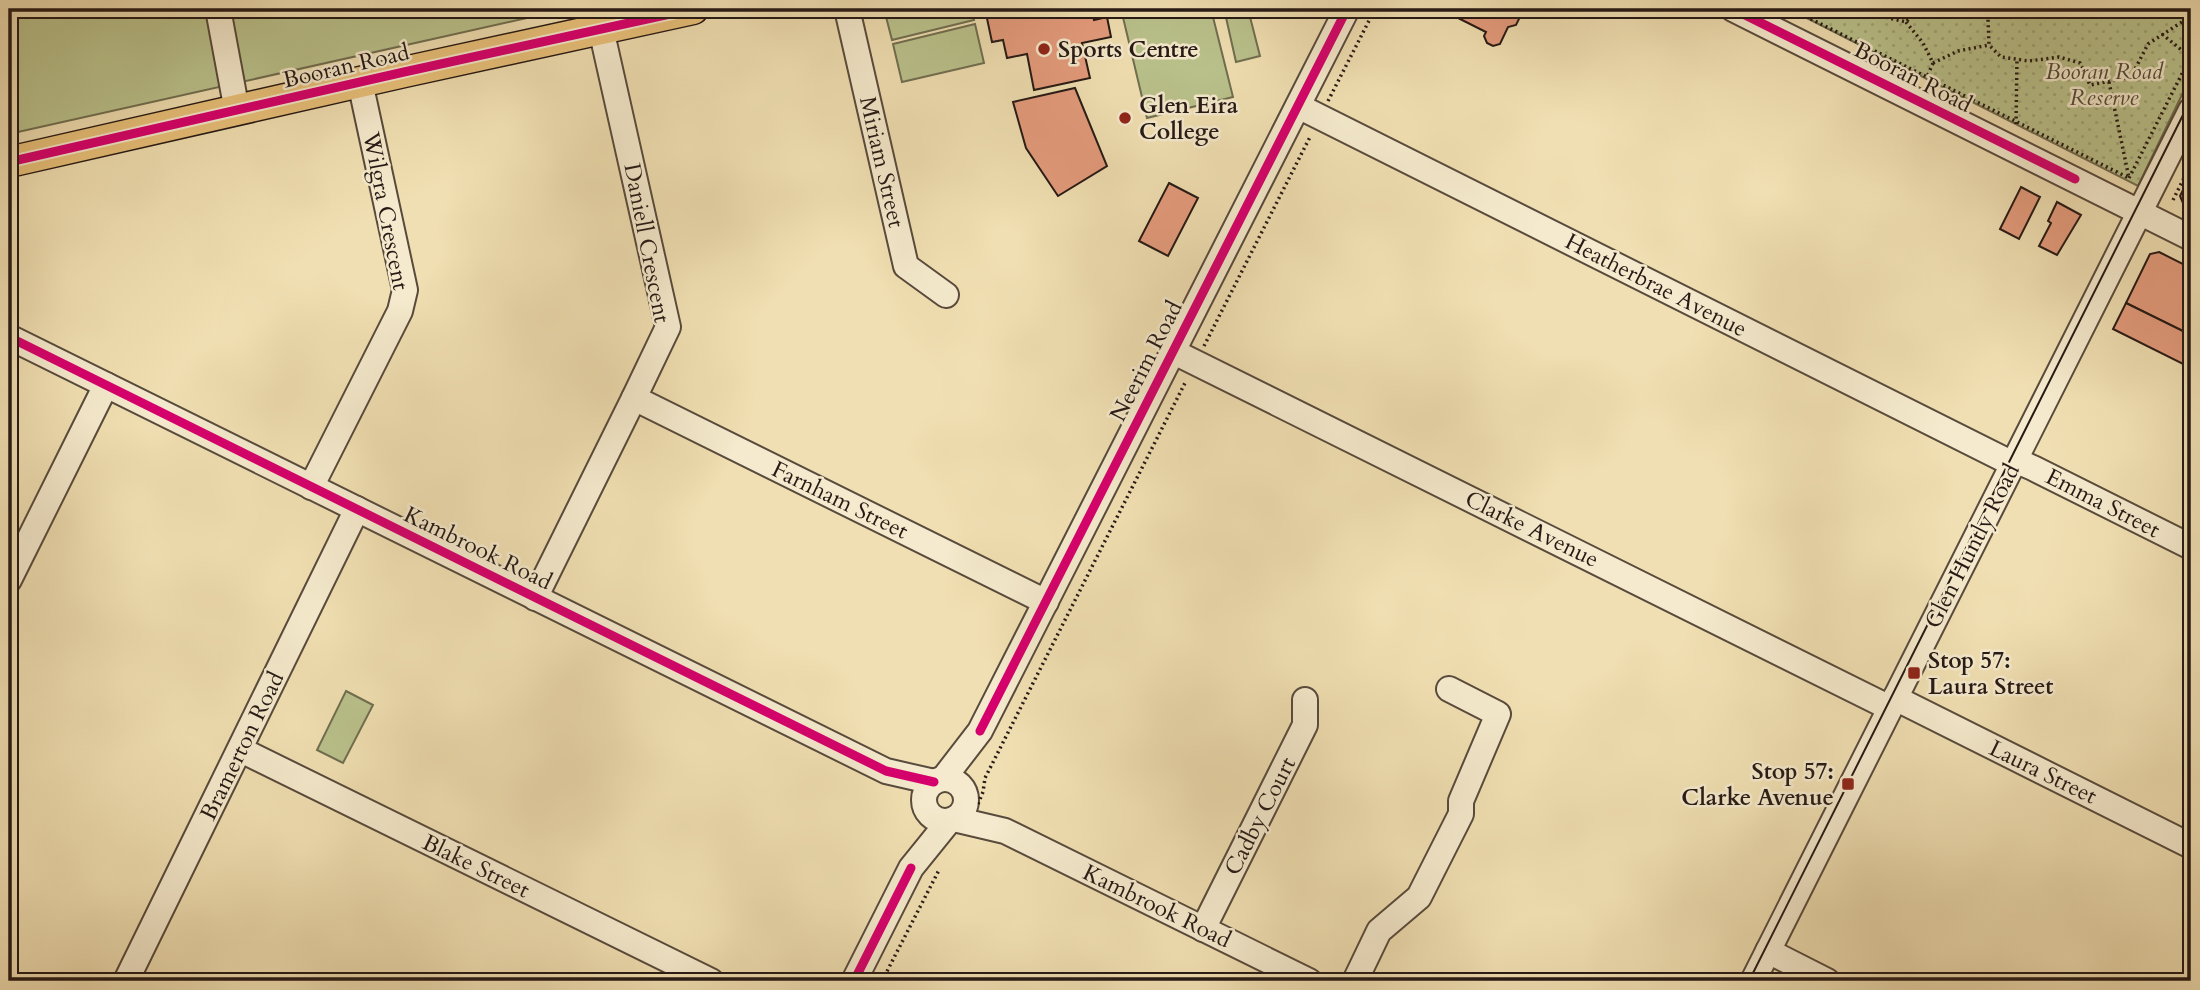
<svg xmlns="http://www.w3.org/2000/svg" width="2200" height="990" font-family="Cardo,serif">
<defs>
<pattern id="park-dots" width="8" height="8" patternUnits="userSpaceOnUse" patternTransform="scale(1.75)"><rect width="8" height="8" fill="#bac28c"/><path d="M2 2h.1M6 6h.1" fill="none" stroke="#a0a678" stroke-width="1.8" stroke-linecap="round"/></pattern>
</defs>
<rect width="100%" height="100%" fill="#f0dfb2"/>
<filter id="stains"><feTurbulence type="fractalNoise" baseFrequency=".00286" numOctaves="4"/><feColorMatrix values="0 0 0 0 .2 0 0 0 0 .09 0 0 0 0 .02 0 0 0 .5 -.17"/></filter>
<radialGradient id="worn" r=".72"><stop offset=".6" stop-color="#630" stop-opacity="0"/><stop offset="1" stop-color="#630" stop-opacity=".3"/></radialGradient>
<polygon fill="url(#park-dots)" stroke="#706e50" stroke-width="2" points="1789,9 2191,9 2191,76 2138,186"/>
<g fill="#bac28c" stroke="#706e50" stroke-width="2">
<polygon points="9,9 567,9 9,134"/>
<polygon points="884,9 971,9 974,20 892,40"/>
<polygon points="1121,9 1211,9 1233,97 1147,118"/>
<polygon points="1244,9 1248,9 1260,56 1236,62 1225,13"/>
<polygon points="975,24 984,63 902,82 893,44"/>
<polygon points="346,691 373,705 343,763 317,750"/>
</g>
<g fill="#e49b7c" stroke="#251915" stroke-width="2">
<polygon points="985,9 1091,9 1094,20 1107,17 1111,37 1082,43 1090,78 1034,90 1027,54 1007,58 1003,40 992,42"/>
<polygon points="1462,9 1515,9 1514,11 1517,12 1519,19 1516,25 1508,27 1500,44 1493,46 1487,43 1484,36 1486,32 1458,18"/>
<polygon points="1075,88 1107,166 1058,196 1026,148 1013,102"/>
<polygon points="1169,183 1198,198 1168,256 1139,241"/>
<polygon points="2185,186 2191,189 2191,207 2183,203 2180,196"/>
<polygon points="2021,187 2040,197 2019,239 2000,229"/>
<polygon points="2057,202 2081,215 2057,255 2039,246 2051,223 2048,221"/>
<polygon points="2159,252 2191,268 2191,335 2126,303 2150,254"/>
<polygon points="2126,303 2191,335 2191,368 2113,329"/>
</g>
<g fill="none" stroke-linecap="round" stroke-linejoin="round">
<defs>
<g id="minor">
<polyline points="218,9 237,111"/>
<polyline points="847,9 906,266 946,295"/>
<polyline points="1733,9 2191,238"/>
<polyline points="1298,106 1991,453 2009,462 2019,462 2033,468 2191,547"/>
<polyline points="9,337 886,771 934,782"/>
<polyline points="1172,351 1890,708"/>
<polyline points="634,398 1046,602"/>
<polyline points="311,487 400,311 405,290 360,82"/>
<polyline points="9,580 106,385"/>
<polyline points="535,598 634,398 668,327 601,29"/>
<polyline points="1895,698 2191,846"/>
<polyline points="241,750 711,981"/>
<circle cx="945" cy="800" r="21"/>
<polyline points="943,779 980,731 1347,9"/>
<polyline points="954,819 1005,831 1309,981"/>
<polyline points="1203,929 1305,725 1305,700"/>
<polyline points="1768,951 1827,981"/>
<polyline points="126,981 357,509"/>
<polyline points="854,981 911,868 949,821"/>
<polyline points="1355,981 1379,931 1419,897 1461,814 1461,801 1498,714 1449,689"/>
<polyline points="1753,981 2191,110"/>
</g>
<polyline id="major" points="9,162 404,72 693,9"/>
</defs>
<use href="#minor" stroke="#584a3c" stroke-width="28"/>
<use href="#major" stroke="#251915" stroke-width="33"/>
<g stroke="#251915" stroke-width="3.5" stroke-dasharray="2 3.5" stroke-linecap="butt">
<polyline points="1791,9 2129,178"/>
<polyline points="1872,9 1881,16 1906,22 1918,9"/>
<polyline points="1986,9 1988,19 1989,45 2001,57 2029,61 2059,57 2080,63 2090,85 2131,77 2148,44 2185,20 2191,11"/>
<polyline points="1906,22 1923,43 1933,63 1927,77"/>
<polyline points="2162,34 2190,57"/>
<polyline points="1933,63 1958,51 1989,45"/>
<polyline points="2109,82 2129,178"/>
<polyline points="1328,101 1375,9"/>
<polyline points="2016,124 2017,59"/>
<polyline points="2129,178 2191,56"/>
<polyline points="2173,200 2191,164"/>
<polyline points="1204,346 1311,135"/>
<polyline points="978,804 983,792 985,778 1186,381"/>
<polyline points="882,981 939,870"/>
</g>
<use href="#minor" stroke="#f5eacd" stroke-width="24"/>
<use href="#major" stroke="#e8c079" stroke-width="30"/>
<polyline stroke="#251915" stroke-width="2" points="1749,981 2191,99"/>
<defs>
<g id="cycleway">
<polyline points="1733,9 2075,179"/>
<polyline points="9,162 404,72 693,9"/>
<polyline points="9,337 886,771 934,782"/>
<polyline points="980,731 1347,9"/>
<polyline points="854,981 911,868"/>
</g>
</defs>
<use href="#cycleway" stroke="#f5eacd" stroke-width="13"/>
<use href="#cycleway" stroke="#d6006c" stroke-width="9"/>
</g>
<g fill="#8f2418" stroke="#f5eacd" stroke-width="2.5">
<circle cx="1044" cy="49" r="7"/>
<circle cx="1125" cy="118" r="7"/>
<rect x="1907" y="666" width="14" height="14" rx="3.5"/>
<rect x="1841" y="777" width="14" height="14" rx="3.5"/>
</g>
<g text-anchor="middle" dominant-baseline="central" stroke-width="5" stroke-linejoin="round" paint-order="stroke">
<g font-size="23" font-weight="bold" fill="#251915" stroke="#f5eacd" text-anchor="start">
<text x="1058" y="49">Sports Centre</text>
<text x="1139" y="105">Glen Eira<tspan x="1139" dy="26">College</tspan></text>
<text x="1928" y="660">Stop 57:<tspan x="1928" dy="26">Laura Street</tspan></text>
<text x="1834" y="771" text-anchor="end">Stop 57:<tspan x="1834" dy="26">Clarke Avenue</tspan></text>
</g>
<g font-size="23" fill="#251915" stroke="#f5eacd">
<text transform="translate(346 66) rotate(-13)">Booran Road</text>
<text transform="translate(1913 77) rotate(27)">Booran Road</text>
<text transform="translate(882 162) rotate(77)">Miriam Street</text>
<text transform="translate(386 211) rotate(79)">Wilgra Crescent</text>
<text transform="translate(647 243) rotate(79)">Daniell Crescent</text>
<text transform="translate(1656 285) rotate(27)">Heatherbrae Avenue</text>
<text transform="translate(1146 361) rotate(-63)">Neerim Road</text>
<text transform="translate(840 500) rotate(26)">Farnham Street</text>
<text transform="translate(2103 503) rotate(27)">Emma Street</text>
<text transform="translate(1532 529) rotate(26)">Clarke Avenue</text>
<text transform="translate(1972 546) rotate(-63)">Glen Huntly Road</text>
<text transform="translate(478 548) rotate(26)">Kambrook Road</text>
<text transform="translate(242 746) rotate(-64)">Bramerton Road</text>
<text transform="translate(2043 772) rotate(26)">Laura Street</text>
<text transform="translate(1260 816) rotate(-63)">Cadby Court</text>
<text transform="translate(476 866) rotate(26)">Blake Street</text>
<text transform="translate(1157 906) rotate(26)">Kambrook Road</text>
</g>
<g font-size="23" font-style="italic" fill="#524c39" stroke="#f5eacd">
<text x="2104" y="71">Booran Road<tspan x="2104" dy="26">Reserve</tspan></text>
</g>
</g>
<rect width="2200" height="990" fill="none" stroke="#f0dfb2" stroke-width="35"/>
<rect x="10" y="10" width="2179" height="969" fill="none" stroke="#251915" stroke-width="3.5"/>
<rect x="18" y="18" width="2165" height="955" fill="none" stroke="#251915" stroke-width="2"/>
<rect width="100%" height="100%" filter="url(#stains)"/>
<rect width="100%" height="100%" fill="url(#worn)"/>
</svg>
